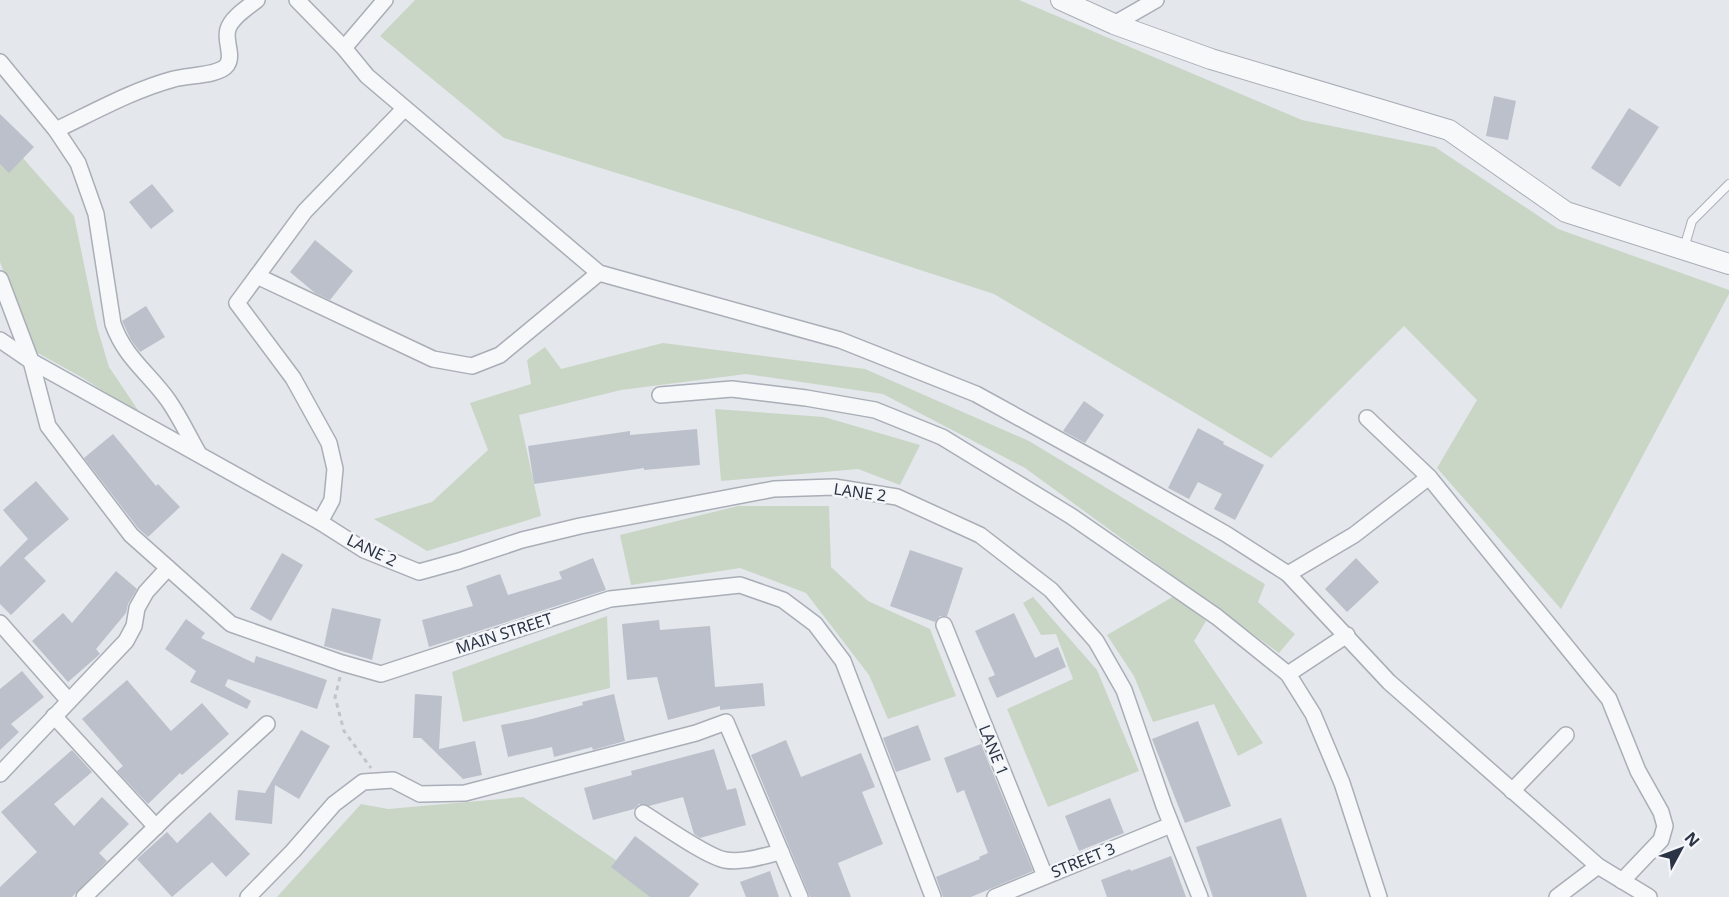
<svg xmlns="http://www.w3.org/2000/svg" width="1729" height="897" font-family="'Noto Sans',sans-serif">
<rect width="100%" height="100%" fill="#e4e7ec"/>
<g fill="#c9d6c5">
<polygon points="415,0 1019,0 1302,120 1435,147 1558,229 1729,290 1729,294 1561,609 1437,468 1477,400 1404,326 1271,458 994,294 739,211 504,138 380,36"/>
<polygon points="0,132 74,216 97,327 109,367 142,416 83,378 36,352 0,262"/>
<polygon points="663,343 865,369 1029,441 1265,584 1258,602 1295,634 1279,653 1025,468 883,394 746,374 621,390 519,415 541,516 427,551 374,519 432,502 488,450 470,403 531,384 527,360 545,347 561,369"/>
<polygon points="715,409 824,417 920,445 900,485 858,469 721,481"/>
<polygon points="738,506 829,506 831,567 868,601 930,629 956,696 888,719 869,675 806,593 740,568 631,585 620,535"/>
<polygon points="1176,595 1206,621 1194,641 1263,743 1238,756 1214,704 1153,722 1134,676 1107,635"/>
<polygon points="1033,597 1097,670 1139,771 1048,807 1007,709 1073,679 1056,634 1041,635 1023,603"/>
<polygon points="607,616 610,688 463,722 452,672"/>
<polygon points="523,797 670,897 277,897 361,804 388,809"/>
</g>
<g fill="#bbc0ca">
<polygon points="1494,96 1516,101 1508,140 1486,136"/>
<polygon points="1629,108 1659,127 1620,187 1591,168"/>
<polygon points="0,114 34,147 9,173 0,164"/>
<polygon points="152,184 174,211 151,229 129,202"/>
<polygon points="315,240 353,271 330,300 315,293 290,272"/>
<polygon points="146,306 165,337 140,352 131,340 122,321"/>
<polygon points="1084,401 1104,415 1085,443 1063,431"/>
<polygon points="1198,428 1224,442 1223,444 1264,465 1235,520 1214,509 1222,494 1198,482 1189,499 1168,488"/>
<polygon points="697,429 700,465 644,470 644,468 534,484 528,446 630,431 630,435"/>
<polygon points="113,434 156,486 158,484 180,507 148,537 138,528 84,458"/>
<polygon points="36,481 69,519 24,558 46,581 11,615 0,604 0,567 28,539 3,510"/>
<polygon points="910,550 963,568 947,616 940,616 935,622 890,606"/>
<polygon points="282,553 303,565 271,621 250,609"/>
<polygon points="593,558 606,590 429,647 422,620 473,606 466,586 500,574 508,595 562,579 559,572"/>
<polygon points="1356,558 1379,582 1347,612 1325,589"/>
<polygon points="116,571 137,589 128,604 126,613 96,649 100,654 68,682 32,641 63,613 72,623"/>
<polygon points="332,608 381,619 372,660 324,646"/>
<polygon points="1014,613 1035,658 1058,647 1066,667 997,698 988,678 995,675 975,631"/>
<polygon points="186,619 205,633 201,638 254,663 256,656 327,680 317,709 228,679 225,686 251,701 247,709 190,682 196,671 165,649"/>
<polygon points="659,620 660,630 710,626 715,687 763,683 765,706 720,710 720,706 668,720 657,677 627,680 622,624"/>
<polygon points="22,671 44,697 11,724 19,732 0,750 0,689"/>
<polygon points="127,680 171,731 202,703 229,734 182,775 180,773 148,804 117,771 123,766 82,719"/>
<polygon points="415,694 442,696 439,749 475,741 482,775 463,779 421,738 413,738"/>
<polygon points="614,694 625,741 593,750 592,747 554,757 552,747 508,757 501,725 532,719 583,705 582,702"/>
<polygon points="1198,721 1231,806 1185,823 1152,739"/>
<polygon points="918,725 931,760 896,772 883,738"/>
<polygon points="301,730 330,746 299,799 275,785 272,824 235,820 238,790 265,793"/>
<polygon points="786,740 801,777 861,753 875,787 862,792 883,844 838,863 851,897 810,897 751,755"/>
<polygon points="981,744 1033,871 971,897 943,897 936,877 980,859 979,857 988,853 964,790 957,793 944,758"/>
<polygon points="714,749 727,790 736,788 746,825 700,838 694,834 683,797 649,806 639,804 634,809 593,820 584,788 632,775 631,771"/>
<polygon points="72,750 92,772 54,804 74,826 102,797 129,824 99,853 107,861 72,897 0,897 0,887 37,852 1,812"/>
<polygon points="1110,798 1124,833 1079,851 1065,816"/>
<polygon points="210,812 250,854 226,877 212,862 172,897 137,859 167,832 177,843"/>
<polygon points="1281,818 1307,897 1213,897 1196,847"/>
<polygon points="635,836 699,884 689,897 650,897 611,867"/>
<polygon points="1171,856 1186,897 1107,897 1101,880 1130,869 1131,871"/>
<polygon points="770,871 779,897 746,897 740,882"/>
</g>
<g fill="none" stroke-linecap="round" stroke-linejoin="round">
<defs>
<polyline id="service" points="1684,248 1692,221 1729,184"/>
<g id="minor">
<polyline points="297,0 344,48 367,76 599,273 840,340 976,394 1103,464 1226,534 1288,574 1389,682 1598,866 1649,897"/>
<polyline points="1114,24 1156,0"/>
<polyline points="344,48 385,0"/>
<path d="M0,62L56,130L78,163L96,214L113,324C125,358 149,373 168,400C180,417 189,437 199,454"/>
<path d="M56,130C94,112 133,90 174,79C187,75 219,76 227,65C234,55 224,41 228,29C232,17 247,8 257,0"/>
<polyline points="257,276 433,359 472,366 500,355 599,273"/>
<polyline points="0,279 31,361 48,426 131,535 231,624 342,663 381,674 610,599 740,585 783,600 815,624 843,661 933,897"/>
<polyline points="0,340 31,361 320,522 364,550 419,572 459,561 522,540 580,526 774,489 834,487 897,497 980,535 1051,590 1096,641 1124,690 1164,806 1200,897"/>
<polyline points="660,395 732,389 806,398 875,410 942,437 1071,516 1217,617 1288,674 1313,714 1342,783 1379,897"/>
<polyline points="1367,418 1429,477"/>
<polyline points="320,522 332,500 335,469 329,443 293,378 237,303 305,211 404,109"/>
<polyline points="1288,574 1354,535 1429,477 1609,699 1638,771 1661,812 1665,826 1661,840 1622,881"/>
<polyline points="0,623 69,701"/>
<polyline points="944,625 1045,876"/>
<polyline points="1288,674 1347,635"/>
<polyline points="54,716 156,827"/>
<polyline points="0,774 126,641 134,626 137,608 146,592 168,568"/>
<polyline points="1512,791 1566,735"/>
<path d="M643,813C661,824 707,857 725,860C743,863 763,856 781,852"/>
<polyline points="84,897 171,812 267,724"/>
<polyline points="248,897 293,851 334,804 363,782 393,780 420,794 465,793 696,733 726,722 800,897"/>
<polyline points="995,897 1171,825"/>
<polyline points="1557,897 1598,866"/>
</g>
<polyline id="tertiary" points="1061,0 1114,24 1211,59 1449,130 1566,212 1729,264"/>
</defs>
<use href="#service" stroke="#a9aeb7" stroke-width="10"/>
<use href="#minor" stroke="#a9aeb7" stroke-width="18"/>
<use href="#tertiary" stroke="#a9aeb7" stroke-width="22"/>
<polyline stroke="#c2c5cb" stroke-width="3" stroke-dasharray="4.5 4.5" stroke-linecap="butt" points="340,677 335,697 344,731 371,768"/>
<use href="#service" stroke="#f7f8fa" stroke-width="8"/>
<use href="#minor" stroke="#f7f8fa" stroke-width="15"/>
<use href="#tertiary" stroke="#f7f8fa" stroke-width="20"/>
</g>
<g text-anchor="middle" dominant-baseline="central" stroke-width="5" stroke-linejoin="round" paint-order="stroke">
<g font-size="16" fill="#2b3445" stroke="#f4f6f9">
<text transform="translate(860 492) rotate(8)">LANE 2</text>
<text transform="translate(372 550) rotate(26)">LANE 2</text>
<text transform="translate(504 633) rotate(-18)">MAIN STREET</text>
<text transform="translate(994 750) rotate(68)">LANE 1</text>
<text transform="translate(1083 860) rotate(-22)">STREET 3</text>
</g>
</g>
<g transform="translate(1681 849) rotate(49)" stroke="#f4f6f9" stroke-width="4.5" paint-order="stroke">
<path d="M0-4.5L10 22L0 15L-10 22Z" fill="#2b3445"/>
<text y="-9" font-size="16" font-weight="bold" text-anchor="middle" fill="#2b3445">N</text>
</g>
</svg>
